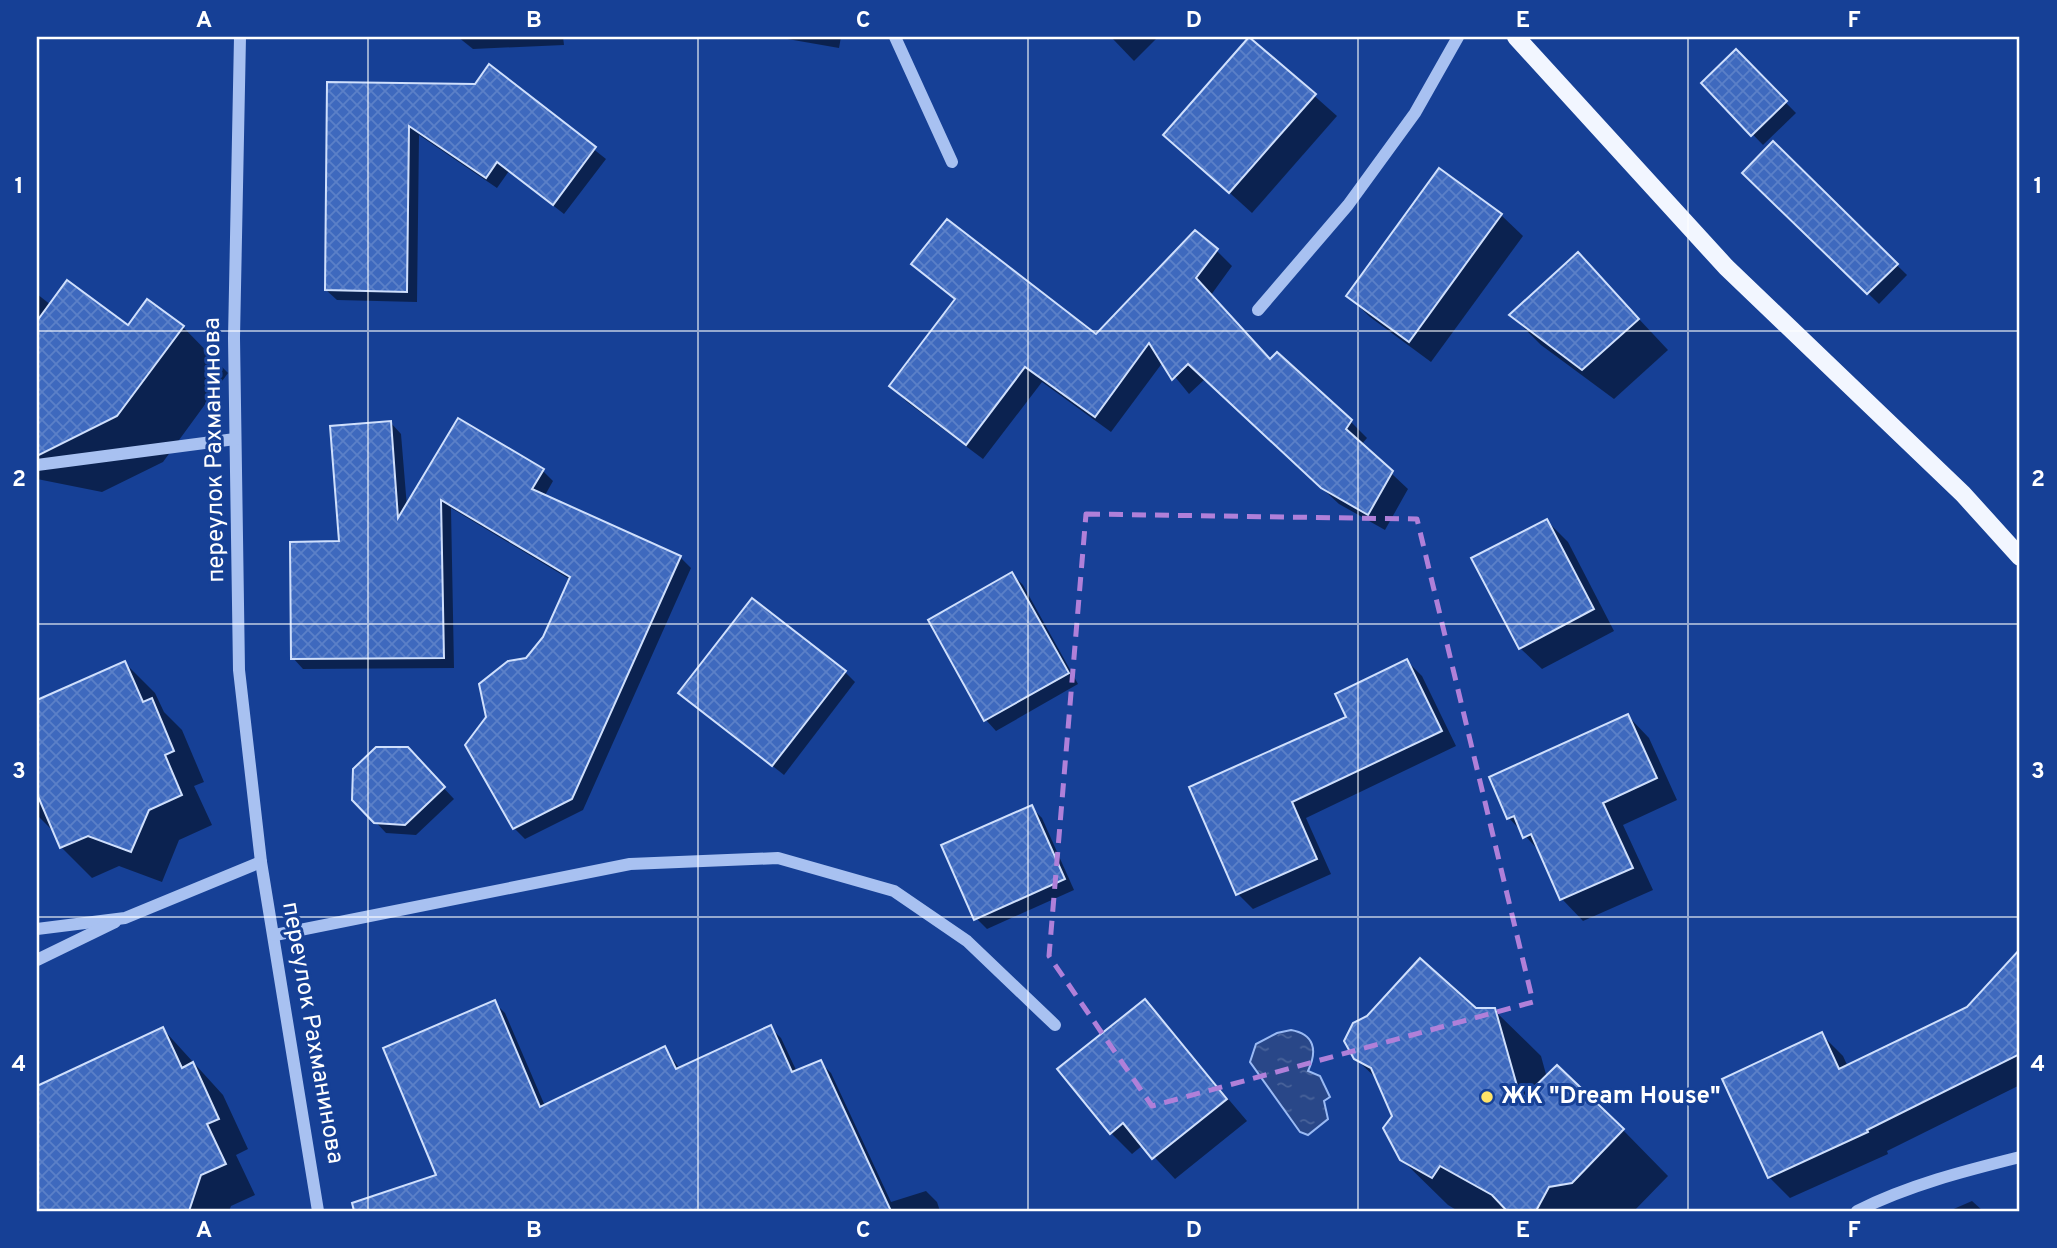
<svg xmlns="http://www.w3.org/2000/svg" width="2057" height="1248" font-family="Overpass,sans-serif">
<defs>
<pattern id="water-ripples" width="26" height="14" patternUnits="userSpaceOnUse" patternTransform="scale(1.75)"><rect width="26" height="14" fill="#294788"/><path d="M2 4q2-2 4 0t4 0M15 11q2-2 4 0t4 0" fill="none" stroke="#49639a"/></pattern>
<pattern id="building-cross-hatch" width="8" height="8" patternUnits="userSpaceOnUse" patternTransform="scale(1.75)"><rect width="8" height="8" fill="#3e69be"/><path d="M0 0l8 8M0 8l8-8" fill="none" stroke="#5b80c8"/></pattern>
</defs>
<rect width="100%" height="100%" fill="#164096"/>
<path fill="url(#water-ripples)" stroke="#9abaf4" stroke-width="2" d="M1291,1030C1314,1034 1318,1050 1308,1071L1320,1076L1330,1097L1324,1101L1328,1119L1308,1135L1300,1132L1250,1062L1256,1044L1277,1033Z"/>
<g fill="#0007">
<polygon points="458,37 563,37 564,45 473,49"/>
<polygon points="776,37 841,37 839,48"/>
<polygon points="1111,37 1158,37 1134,61"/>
<polygon points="1249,38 1337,116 1252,213 1166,135"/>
<polygon points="1736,52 1796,113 1763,145 1703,83"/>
<polygon points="329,84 515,87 606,159 564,214 509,171 497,188 419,135 417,302 337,300 326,290"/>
<polygon points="1773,144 1907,275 1879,304 1745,173"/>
<polygon points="1501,215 1523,236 1431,362 1370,317 1348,296"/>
<polygon points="1216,250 1232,266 1211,295 1271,361 1351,422 1367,438 1361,445 1408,489 1385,530 1339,504 1205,379 1189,394 1163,362 1111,432 1042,382 983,459 907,402 891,386 956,301 914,264 1096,336"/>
<polygon points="1578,254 1668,350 1614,399 1541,345 1511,315"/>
<polygon points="37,294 51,305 129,327 183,327 228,373 163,462 102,492 37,479"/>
<polygon points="391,423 401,434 407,507 543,471 553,481 544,497 680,557 691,568 583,810 525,839 514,828 527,659 545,638 571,580 451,508 454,668 303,669 293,658"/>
<polygon points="1547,521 1568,542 1614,631 1542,669 1520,648"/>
<polygon points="1012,574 1023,585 1078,684 996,731 986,720"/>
<polygon points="1407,661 1422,676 1456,746 1306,818 1331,874 1253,909 1238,894 1191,788 1348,718"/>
<polygon points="125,663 155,693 164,712 182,730 204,782 194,786 212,825 179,840 162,882 119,866 92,878 61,847 56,834 37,815 37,701"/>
<polygon points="845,672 855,682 784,775 681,693"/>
<polygon points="1628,716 1649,738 1677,800 1623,825 1653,890 1583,921 1562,899 1541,853 1509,818"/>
<polygon points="407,749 454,799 416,835 386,833 354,799"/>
<polygon points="1031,807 1042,818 1074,890 987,929 976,918"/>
<polygon points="2020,958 2020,1085 1887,1151 1888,1154 1790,1198 1769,1177 1821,1034 1843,1056 1848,1067 1969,1008 2011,961"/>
<polygon points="1145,1001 1247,1121 1175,1179 1143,1145 1132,1154 1111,1133"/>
<polygon points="494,1002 505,1013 545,1106 664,1048 680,1069 770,1027 781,1038 797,1072 820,1062 831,1073 891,1202 926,1191 937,1202 940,1211 821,1211 807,1169 770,1179 703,1211 442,1211 431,1178 438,1176"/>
<polygon points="1476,1009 1494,1010 1541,1056 1547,1078 1623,1130 1668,1176 1634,1211 1458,1211 1448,1205 1401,1159 1394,1116 1378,1080 1355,1058"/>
<polygon points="163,1029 223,1095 248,1149 236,1155 255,1195 231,1206 229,1211 37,1211 37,1089"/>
<polygon points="1972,1201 1983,1211 1949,1211"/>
</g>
<g fill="url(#building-cross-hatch)" stroke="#cfdffc" stroke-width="2">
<polygon points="1249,37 1316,94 1229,193 1163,135"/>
<polygon points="1736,49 1787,101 1751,136 1701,83"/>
<polygon points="489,64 596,147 553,205 497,162 486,178 409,126 407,292 325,290 327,82 475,84"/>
<polygon points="1773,141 1898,264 1867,294 1742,173"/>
<polygon points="1439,168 1502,214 1409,342 1346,296"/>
<polygon points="947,219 1096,334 1195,230 1218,249 1196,278 1270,359 1277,352 1352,420 1346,429 1393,471 1368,515 1321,488 1188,364 1172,380 1149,343 1095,417 1025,367 966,445 889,386 955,299 911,264"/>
<polygon points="1578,252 1639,319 1582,370 1509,315"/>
<polygon points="67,280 128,325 147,299 184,326 117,416 37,456 37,321"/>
<polygon points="458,418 544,469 532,489 681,556 572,799 513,829 465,745 486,717 479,684 508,661 526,658 543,637 570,577 441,500 444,658 291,659 290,542 339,541 330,426 391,421 398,518"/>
<polygon points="1547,519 1594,609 1519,649 1471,558"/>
<polygon points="1012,572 1069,673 984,721 928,620"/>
<polygon points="752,598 846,671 772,766 678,693"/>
<polygon points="1407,659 1442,731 1292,802 1317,859 1236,895 1189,787 1346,717 1335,694"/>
<polygon points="125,661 143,702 152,698 174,751 165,755 182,795 149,810 131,852 88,836 60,848 37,794 37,700"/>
<polygon points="1628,714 1657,778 1603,803 1633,868 1560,900 1531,834 1523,838 1514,816 1507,819 1489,777"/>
<polygon points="376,747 408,747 445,787 405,825 374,823 352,800 353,769"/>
<polygon points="1032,805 1065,879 974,920 941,845"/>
<polygon points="2020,949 2020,1054 1867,1130 1868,1132 1768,1178 1722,1079 1822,1032 1839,1069 1967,1007"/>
<polygon points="1420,958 1476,1008 1495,1008 1521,1100 1557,1065 1624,1129 1572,1183 1549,1187 1536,1211 1507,1211 1492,1195 1440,1166 1432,1178 1400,1160 1383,1128 1392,1116 1371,1068 1354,1059 1344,1041 1353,1023 1367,1016"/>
<polygon points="1145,999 1227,1099 1152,1159 1123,1123 1110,1134 1057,1069"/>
<polygon points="495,1000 540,1107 665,1046 676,1069 771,1025 792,1072 821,1060 891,1211 354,1211 352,1203 436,1175 383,1048"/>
<polygon points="163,1027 182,1068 193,1062 219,1119 207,1124 226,1164 201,1175 189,1211 37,1211 37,1086"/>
</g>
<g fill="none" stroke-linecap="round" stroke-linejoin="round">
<g stroke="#a8c1f1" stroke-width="12">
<polyline points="240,37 234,338 239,670 261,862 318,1211"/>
<polyline points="895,37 952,162"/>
<polyline points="1258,310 1348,205 1415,113 1458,37"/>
<polyline points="37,465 235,439"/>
<polyline points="37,929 125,918 261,862"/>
<polyline points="275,935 630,864 778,858 894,891 967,941 1055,1025"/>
<polyline points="37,960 115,922"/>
<path d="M1857,1211C1909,1185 1964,1171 2020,1157"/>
</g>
<polyline stroke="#f2f6ff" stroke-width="18" points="1516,37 1726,267 1963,494 2020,557"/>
</g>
<path fill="none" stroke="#b080d9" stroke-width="5" stroke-dasharray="14 9" stroke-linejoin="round" d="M1086,514L1417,519L1533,1002L1152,1106L1049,956Z"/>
<path fill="none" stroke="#fff" stroke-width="2" stroke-opacity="0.55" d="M368,37V1211M698,37V1211M1028,37V1211M1358,37V1211M1688,37V1211M37,331H2020M37,624H2020M37,917H2020"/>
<circle fill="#ffe468" stroke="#164096" stroke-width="2.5" cx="1487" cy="1097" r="7"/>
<g text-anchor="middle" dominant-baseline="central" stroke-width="6" stroke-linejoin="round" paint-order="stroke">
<g font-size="24" fill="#fff" stroke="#164096">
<text transform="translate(215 450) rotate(-91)">переулок Рахманинова</text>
<text transform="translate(312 1033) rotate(80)">переулок Рахманинова</text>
</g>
<g font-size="24" font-weight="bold" fill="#fff" stroke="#164096" text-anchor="start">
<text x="1501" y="1097">ЖК "Dream House"</text>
</g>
</g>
<rect width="2057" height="1248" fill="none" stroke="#164096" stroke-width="77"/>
<rect x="38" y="38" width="1980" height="1172" fill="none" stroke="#fff" stroke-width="2.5"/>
<g font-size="23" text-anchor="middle" font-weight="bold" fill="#fff">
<text x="204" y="27">A</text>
<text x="534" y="27">B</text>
<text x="863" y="27">C</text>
<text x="1194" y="27">D</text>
<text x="1523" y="27">E</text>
<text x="1854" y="27">F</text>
<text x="19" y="193">1</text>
<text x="2038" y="193">1</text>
<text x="19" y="486">2</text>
<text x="2038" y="486">2</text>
<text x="19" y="778">3</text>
<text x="2038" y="778">3</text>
<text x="19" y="1071">4</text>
<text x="2038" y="1071">4</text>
<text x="204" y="1237">A</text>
<text x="534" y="1237">B</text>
<text x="863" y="1237">C</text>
<text x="1194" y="1237">D</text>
<text x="1523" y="1237">E</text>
<text x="1854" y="1237">F</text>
</g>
</svg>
